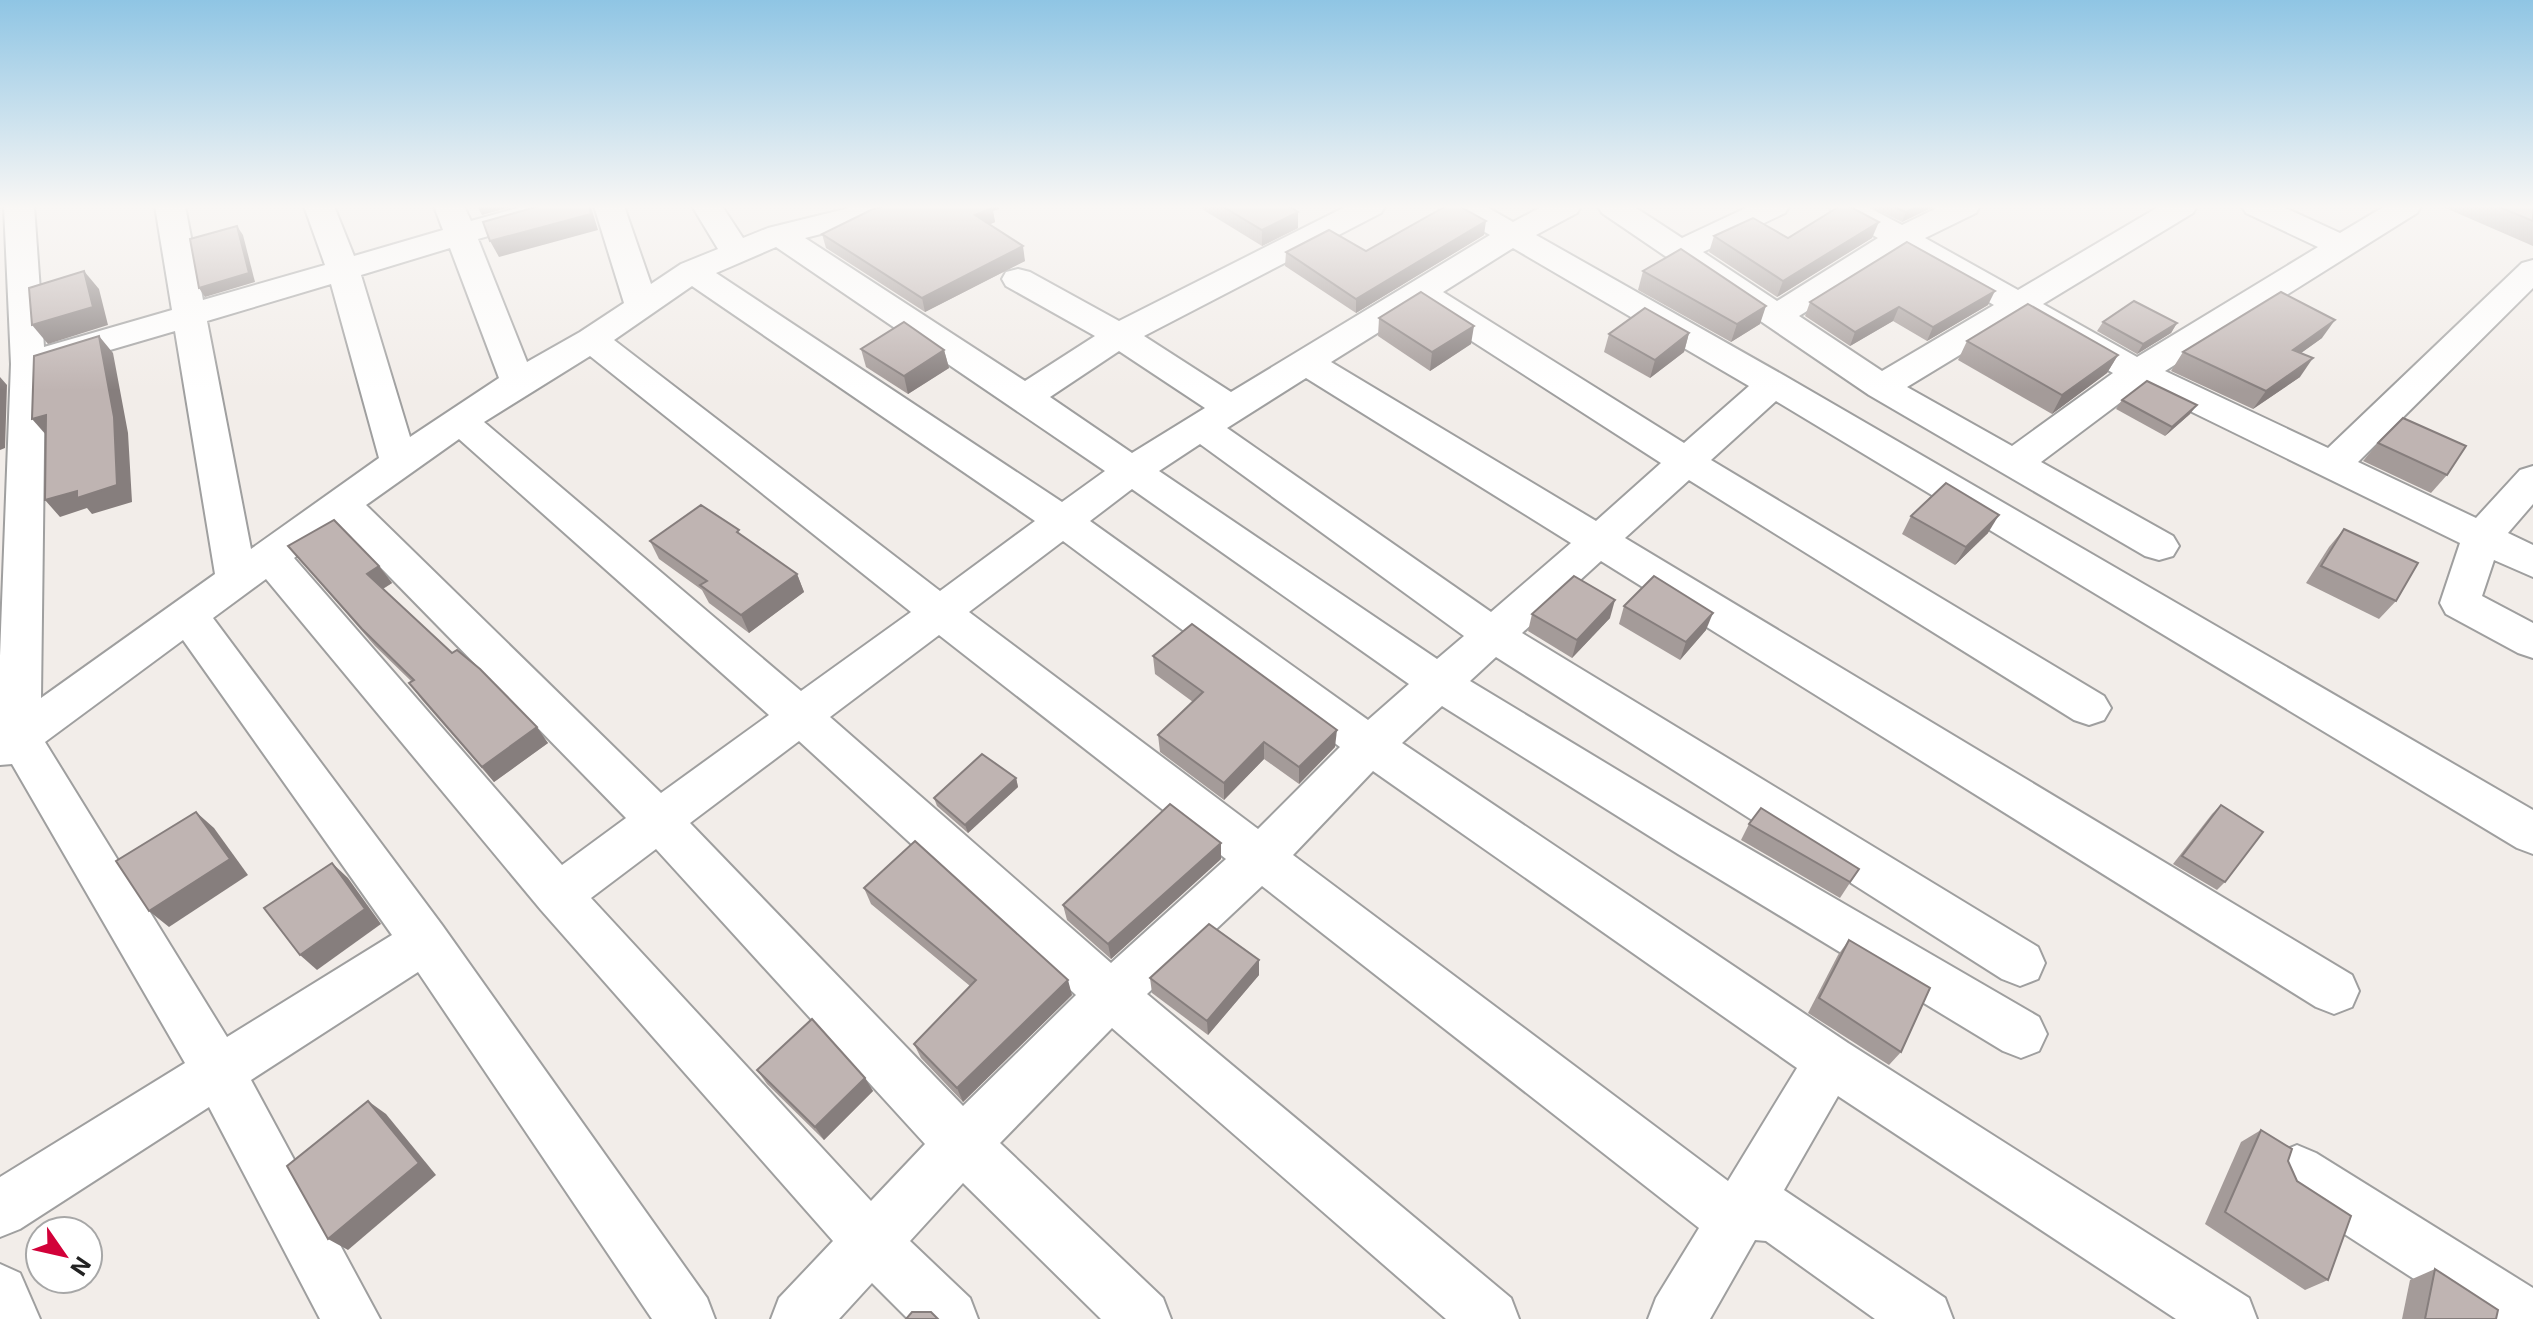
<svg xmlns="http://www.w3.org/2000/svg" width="2533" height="1319" font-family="Inter,sans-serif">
<rect width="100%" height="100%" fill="#f2ede9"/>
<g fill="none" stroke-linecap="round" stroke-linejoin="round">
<defs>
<g id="street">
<path d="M4,206H34L44,347L172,310L155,206H185L203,300L325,265L304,206H334L354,256L443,230L434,206H464L471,221L524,206H571L567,213L478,239L527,362L580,332L624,303L594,206H624L651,284L681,264L718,249L692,206H722L743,238L768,228L857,206H908L904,213L805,238L1025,381L1095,336L1006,286L1002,279L1006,272L1018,269L1030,272L1119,321L1347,206H1385L1381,213L1144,336L1231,392L1490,235L1452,213L1448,206H1485L1513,222L1543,206H1581L1577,213L1536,235L1785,376L2533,810V854L2517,848L1776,401L1711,460L2104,696L2111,708L2104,720L2089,725L2074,720L1689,480L1625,538L2352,975L2359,991L2352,1007L2334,1014L2316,1007L1601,561L1522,633L2038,947L2045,963L2038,979L2020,986L2002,979L1496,657L1470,681L1710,826L2039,1017L2047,1034L2039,1051L2021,1058L2003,1051L1678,854L1442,706L1402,743L1848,1043L2249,1298L2257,1319H2176L1838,1096L1784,1190L1945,1298L1953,1319H1875L1766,1241L1755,1240L1710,1319H1648L1656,1298L1699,1228L1262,886L1147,994L1511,1298L1519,1319H1446L1112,1028L1000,1143L1163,1298L1171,1319H1101L963,1183L910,1241L970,1298L978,1319H908L872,1283L839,1319H771L779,1298L833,1241L541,910L266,579L213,618L442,925L707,1298L715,1319H652L418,972L251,1080L380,1319H320L209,1107L20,1229L0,1237V1177L185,1063L12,764L0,765V656L11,364ZM776,247L1105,471L1062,502L716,273ZM450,248L499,378L410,437L361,275ZM1513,248L1749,386L1684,443L1443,292ZM331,284L379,458L251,549L207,321ZM692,286L1035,521L940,591L614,340ZM1419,307L1661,463L1596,521L1331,362ZM175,331L215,574L41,698L45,369ZM1119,351L1205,408L1132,453L1050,397ZM590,356L911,612L801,691L484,422ZM1306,378L1571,543L1491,612L1227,428ZM459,439L769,715L661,793L366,505ZM1200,444L1464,636L1437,659L1159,471ZM1132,489L1409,684L1368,720L1090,521ZM339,525L626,818L562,865L294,558ZM1063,541L1340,747L1258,829L969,612ZM939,635L1226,859L1111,963L830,717ZM183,640L392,935L227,1037L45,742ZM799,741L1076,995L963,1106L690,823ZM1373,771L1797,1068L1728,1181L1293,855ZM656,849L925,1144L871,1201L591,898Z"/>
<path d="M1598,206H1633L1682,238L1750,206H1789L1785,213L1703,252L1777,301L1878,238L1833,213L1829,206H1866L1902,225L1941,206H1980L1976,213L1925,238L2018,290L2160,206H2197L2193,213L2043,304L2137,357L2318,247L2246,213L2242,206H2281L2340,233L2385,206H2421L2417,213L2165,371L2328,448L2522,263L2533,260V288L2358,462L2476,518L2520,470L2533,466V504L2508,533L2533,545V577L2494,560L2482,596L2533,623V658L2518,653L2446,614L2440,603L2460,543L2141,387L2041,462L2173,536L2179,546L2173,556L2159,560L2145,556L1869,395L1602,213ZM1901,252L1994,305L1882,371L1799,316ZM2019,319L2113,373L2012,446L1907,387Z"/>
<polygon points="2297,1145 2316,1153 2533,1288 2533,1319 2476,1319 2278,1191 2270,1172 2278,1153"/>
<polygon points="0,1264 20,1273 40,1319 0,1319"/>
</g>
</defs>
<use href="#street" stroke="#9f9f9f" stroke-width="4"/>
<use href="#street" fill="#fff" fill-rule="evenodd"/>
</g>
<g fill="#a49b99">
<polygon points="884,206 999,206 999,209 993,211 995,222 989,225 1025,261 925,312 826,248 822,234"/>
<polygon points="1197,206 1289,206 1298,228 1262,246"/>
<polygon points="1869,206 1935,206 1902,222"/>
<polygon points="2441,206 2533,206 2533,246"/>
<polygon points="1484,235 1356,313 1285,266 1286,252 1366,251"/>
<polygon points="1714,236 1788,238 1872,238 1777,297 1709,252"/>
<polygon points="1643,271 1760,324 1731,342 1638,290"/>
<polygon points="1810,302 1988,305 1927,341 1893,321 1850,346 1805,316"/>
<polygon points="1379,318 1471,344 1430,371 1378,336"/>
<polygon points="2103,322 2177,323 2171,333 2137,354 2097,331"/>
<polygon points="1689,333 1684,352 1650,378 1604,352 1609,334"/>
<polygon points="2322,338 2301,353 2300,377 2253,409 2171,371 2183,352"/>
<polygon points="1967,341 2118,355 2107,373 2052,414 1958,360"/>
<polygon points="861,349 944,350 949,368 908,394 866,367"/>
<polygon points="2122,400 2190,414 2165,436 2116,409"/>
<polygon points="2378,443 2447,475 2431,493 2363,461"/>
<polygon points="1911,516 1988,533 1955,565 1902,534"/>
<polygon points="2344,529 2396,601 2379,619 2306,583 2329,547"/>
<polygon points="741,535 797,574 804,592 749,633 709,603 702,590 659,559 650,541"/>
<polygon points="288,546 379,566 392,583 383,589 548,743 494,782 422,700 409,683 411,681 375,646"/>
<polygon points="1624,606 1706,630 1680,660 1619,624"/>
<polygon points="1532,614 1610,618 1572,658 1528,631"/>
<polygon points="1153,656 1335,747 1299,784 1264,759 1224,800 1160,752 1158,735 1193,702 1155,674"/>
<polygon points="1016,778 1018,787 968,833 937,806 934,798"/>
<polygon points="2221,805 2225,882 2217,890 2173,864 2212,814"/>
<polygon points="1749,824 1859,869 1840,898 1741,840"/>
<polygon points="1221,859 1111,959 1067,920 1063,905"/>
<polygon points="864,888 1072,995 963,1102 921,1058 914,1044 970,986 871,904"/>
<polygon points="1849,940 1901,1052 1889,1065 1808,1013 1838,955"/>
<polygon points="1259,960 1259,975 1208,1035 1152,993 1150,978"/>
<polygon points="757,1070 865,1078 873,1091 824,1140 767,1084"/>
<polygon points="2261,1130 2288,1161 2328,1280 2305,1290 2205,1224 2241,1142"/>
<polygon points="2435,1269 2496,1319 2402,1319 2410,1280"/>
</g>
<g fill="#867e7d">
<polygon points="477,206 514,206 482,215"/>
<polygon points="589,206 593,206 591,207 598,230 499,257 490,241"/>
<polygon points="984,206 999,206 999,209 993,211 995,222 978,229 975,215"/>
<polygon points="1920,206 1935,206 1902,222 1906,212"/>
<polygon points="1298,212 1298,228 1262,246 1262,230"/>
<polygon points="1486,221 1484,235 1356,313 1356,299"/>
<polygon points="1879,222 1872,238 1777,297 1783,281"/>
<polygon points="237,226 243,235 255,282 205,297 199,288"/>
<polygon points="1023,246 1025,261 925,312 922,298"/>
<polygon points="84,271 99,289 108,325 48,344 32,325"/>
<polygon points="1995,291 1988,305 1927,341 1933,327"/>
<polygon points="1766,306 1760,324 1731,342 1737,324"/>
<polygon points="1899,307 1893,321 1850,346 1855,332"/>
<polygon points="2335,320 2322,338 2280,368 2293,350"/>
<polygon points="2177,323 2171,333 2137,354 2143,344"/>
<polygon points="1474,326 1471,344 1430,371 1432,352"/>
<polygon points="1689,333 1684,352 1650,378 1655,360"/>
<polygon points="99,336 113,353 128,433 132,502 92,514 87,508 60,517 45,500 77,491"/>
<polygon points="944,350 949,368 908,394 904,376"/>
<polygon points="2118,355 2107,373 2052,414 2062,395"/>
<polygon points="2313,358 2300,377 2253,409 2266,391"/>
<polygon points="0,377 7,385 5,448 0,450"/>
<polygon points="2197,405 2190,414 2165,436 2172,427"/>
<polygon points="46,415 47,436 32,419"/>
<polygon points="1999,515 1988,533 1955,565 1966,547"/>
<polygon points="379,566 392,583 379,591 367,574"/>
<polygon points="797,574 804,592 749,633 741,615"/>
<polygon points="1615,600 1610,618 1572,658 1577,640"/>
<polygon points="1713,613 1706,630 1680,660 1686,642"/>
<polygon points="537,727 548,743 494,782 482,767"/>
<polygon points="1337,730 1335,747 1299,784 1299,767"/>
<polygon points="1264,742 1264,759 1224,800 1224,783"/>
<polygon points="1016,778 1018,787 968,833 965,825"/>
<polygon points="196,812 214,828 248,875 169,927 149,911"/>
<polygon points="1221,843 1221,859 1111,959 1108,944"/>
<polygon points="332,863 348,878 381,924 317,970 300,955"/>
<polygon points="1259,960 1259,975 1208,1035 1207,1021"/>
<polygon points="1068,980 1072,995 963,1102 957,1088"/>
<polygon points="865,1078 873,1091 824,1140 815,1127"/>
<polygon points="368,1101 386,1114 436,1175 348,1250 328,1239"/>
</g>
<g fill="#bfb4b2" stroke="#867e7d" stroke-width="2">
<polygon points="539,206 589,206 591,214 490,241 483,222"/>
<polygon points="884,206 990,206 992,208 975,215 1023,246 922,298 822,234 871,210"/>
<polygon points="1222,206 1289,206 1298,212 1262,230"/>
<polygon points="1446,206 1459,206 1486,221 1356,299 1286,252 1329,230 1366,251"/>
<polygon points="1840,206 1849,206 1879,222 1783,281 1714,236 1753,218 1788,238"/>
<polygon points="1892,206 1920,206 1906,212"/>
<polygon points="2497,206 2533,206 2533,221"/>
<polygon points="237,226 249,273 199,288 190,239"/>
<polygon points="1907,242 1995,291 1933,327 1899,307 1855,332 1810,302"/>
<polygon points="1681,249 1766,306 1737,324 1643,271"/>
<polygon points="84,271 93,307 32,325 29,288"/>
<polygon points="1421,292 1474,326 1432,352 1379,318"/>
<polygon points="2281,292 2335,320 2293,350 2313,358 2266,391 2183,352"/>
<polygon points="2134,301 2177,323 2143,344 2103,322"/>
<polygon points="2028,304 2118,355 2062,395 1967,341"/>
<polygon points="1645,308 1689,333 1655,360 1609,334"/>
<polygon points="904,322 944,350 904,376 861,349"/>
<polygon points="99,336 114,417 117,485 77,498 77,491 45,500 46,415 32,419 34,356"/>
<polygon points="2147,381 2197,405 2172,427 2122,400"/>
<polygon points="2403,418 2466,446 2447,475 2378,443"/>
<polygon points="1946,483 1999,515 1966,547 1911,516"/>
<polygon points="701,505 739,530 737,532 797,574 741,615 700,585 707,581 650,541"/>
<polygon points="334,520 379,566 367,574 452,653 457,650 480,669 537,727 482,767 409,683 414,680 362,629 288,546"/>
<polygon points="2344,529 2418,563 2396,601 2321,566"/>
<polygon points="1574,576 1615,600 1577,640 1532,614"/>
<polygon points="1654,576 1713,613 1686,642 1624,606"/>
<polygon points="1192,624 1337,730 1299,767 1264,742 1224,783 1158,735 1203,692 1153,656"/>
<polygon points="982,754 1016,778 965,825 934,798"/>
<polygon points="1170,804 1221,843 1108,944 1063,905"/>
<polygon points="2221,805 2263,832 2225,882 2182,856"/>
<polygon points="1761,808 1859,869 1850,882 1749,824"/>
<polygon points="196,812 230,859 149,911 116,861"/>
<polygon points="915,841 1068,980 957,1088 914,1044 976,980 864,888"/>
<polygon points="332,863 365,909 300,955 264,908"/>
<polygon points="1209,924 1259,960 1207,1021 1150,978"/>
<polygon points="1849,940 1930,988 1901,1052 1819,998"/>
<polygon points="812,1019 865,1078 815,1127 757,1070"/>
<polygon points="368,1101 419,1163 328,1239 287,1166"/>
<polygon points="2261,1130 2292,1149 2288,1161 2297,1181 2351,1216 2328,1280 2225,1212"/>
<polygon points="2435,1269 2498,1310 2496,1319 2425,1319"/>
<polygon points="912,1312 931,1312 938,1319 906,1319"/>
</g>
<linearGradient id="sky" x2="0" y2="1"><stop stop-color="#8fc5e4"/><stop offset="0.53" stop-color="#f9f7f5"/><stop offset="1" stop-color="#f9f7f5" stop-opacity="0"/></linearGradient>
<rect width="2533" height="390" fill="url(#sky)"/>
<g transform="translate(64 1255) rotate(124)"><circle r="38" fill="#ffffff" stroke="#a7a7a7" stroke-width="2"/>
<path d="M0-6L14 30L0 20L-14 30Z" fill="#d20139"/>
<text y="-12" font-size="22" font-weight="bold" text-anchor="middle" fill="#222222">N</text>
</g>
</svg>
